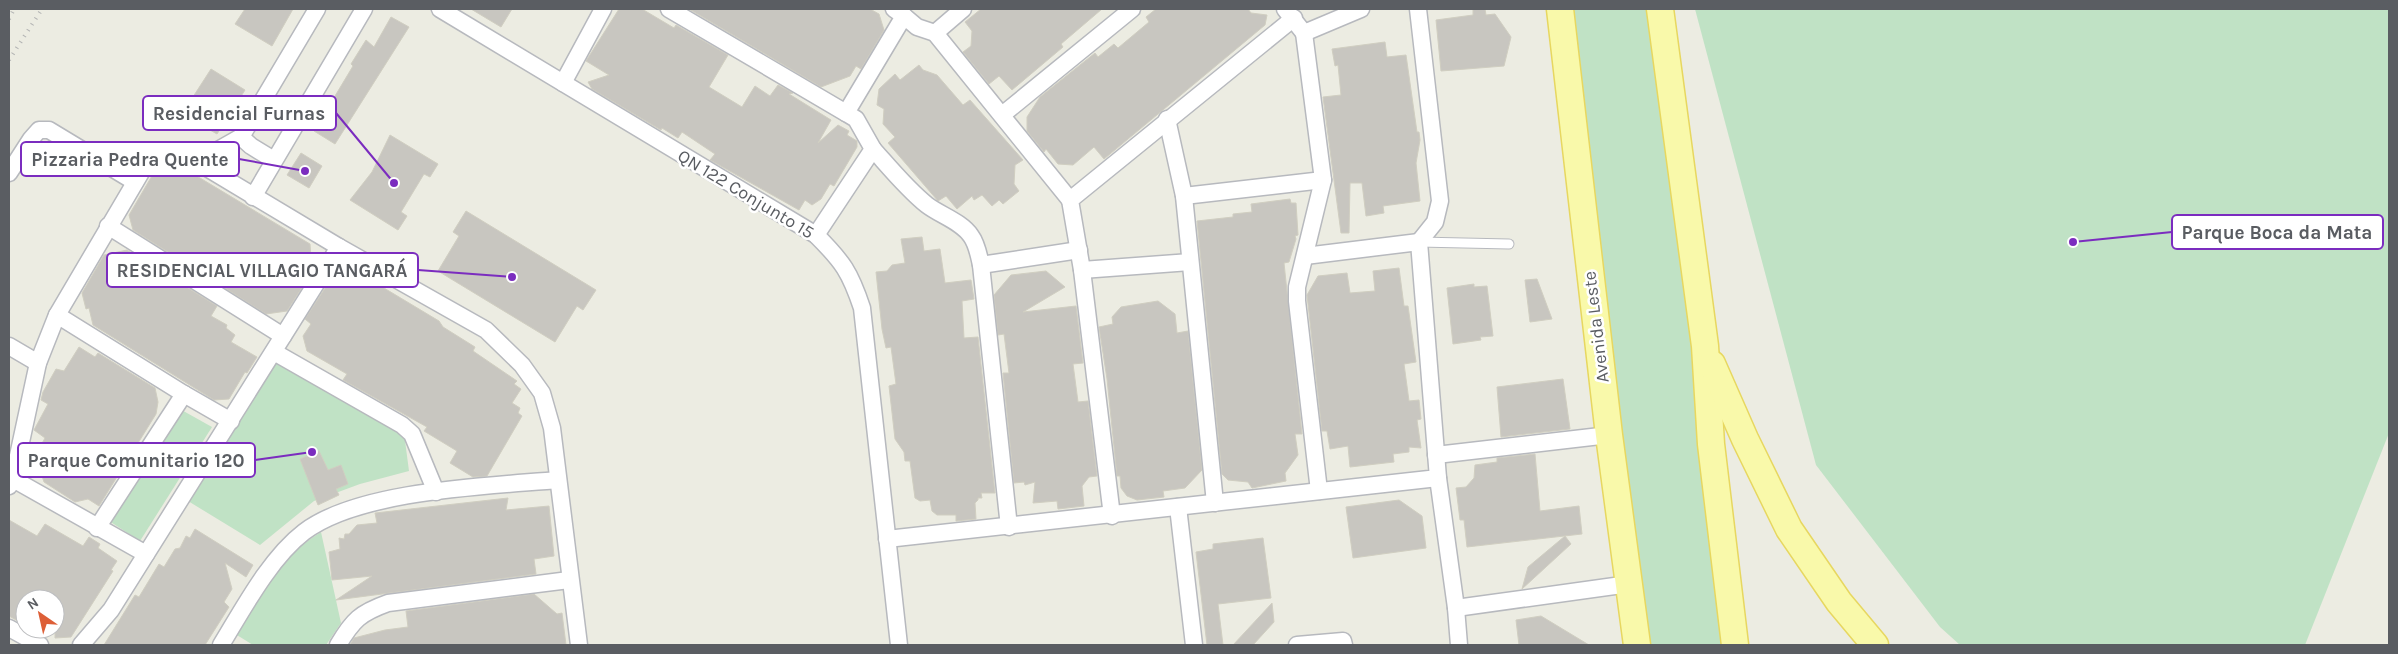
<svg xmlns="http://www.w3.org/2000/svg" width="2398" height="654" font-family="Karla,sans-serif">
<rect width="100%" height="100%" fill="#ecece2"/>
<g fill="#c0e2c5">
<polygon points="1561,9 1657,9 1727,645 1635,645"/>
<polygon points="1695,9 2389,9 2389,433 2305,645 1960,645 1940,627 1816,465"/>
<polygon points="278,356 404,433 409,471 360,484 314,501 260,545 188,501"/>
<polygon points="178,408 212,427 140,541 103,517"/>
<path d="M321,532L341,623L326,645H253L232,632C258,594 281,556 321,532Z"/>
</g>
<g fill="#c8c6c0" stroke="#d0cec1">
<polygon points="245,9 293,9 272,46 235,24"/>
<polygon points="471,9 512,9 501,27"/>
<polygon points="619,9 642,9 674,28 676,25 728,55 709,87 742,107 755,86 770,96 778,85 793,93 789,94 831,120 818,143 838,125 849,131 847,135 857,141 857,147 834,186 830,184 821,199 812,205 805,200 799,210 710,160 715,154 682,132 678,138 662,128 661,130 592,89 588,82 609,75 586,61"/>
<polygon points="689,9 870,9 879,14 884,30 861,69 856,66 850,76 821,87"/>
<polygon points="981,9 1102,9 1061,44 1063,47 1012,90 999,76 989,84 963,52 971,46 972,31 965,22"/>
<polygon points="1156,9 1248,9 1251,13 1267,15 1265,25 1104,159 1094,147 1073,165 1058,164 1046,149 1044,152 1027,131 1027,117 1040,97 1095,53 1098,57 1114,44 1118,48 1149,22 1146,17"/>
<polygon points="1473,9 1485,9 1486,15 1495,14 1511,37 1504,66 1441,71 1436,20 1473,15"/>
<polygon points="391,17 409,27 335,144 314,131 353,66 351,64 366,40 374,47"/>
<polygon points="1385,42 1387,57 1406,55 1417,132 1419,132 1420,140 1416,163 1420,201 1383,206 1384,213 1366,216 1362,183 1350,183 1349,233 1341,233 1323,97 1341,95 1338,65 1335,66 1332,49"/>
<polygon points="919,65 923,70 937,75 963,105 970,100 1023,160 1015,165 1014,184 1019,191 1003,204 999,200 992,206 982,195 974,200 972,196 957,209 946,196 938,201 888,143 895,137 883,124 884,109 877,105 879,89 895,74 900,80"/>
<polygon points="211,69 245,90 217,134 182,114"/>
<polygon points="390,135 438,164 430,177 424,174 401,212 407,216 398,230 350,200 372,172"/>
<polygon points="301,153 322,166 309,188 287,175"/>
<polygon points="180,166 310,244 312,272 287,311 266,314 133,230 129,215 153,174 166,167"/>
<polygon points="1290,199 1291,203 1296,203 1298,235 1295,236 1296,239 1289,262 1284,263 1302,434 1295,434 1298,455 1285,473 1286,481 1252,488 1248,482 1228,480 1222,474 1197,221 1233,217 1233,214 1252,212 1251,204"/>
<polygon points="466,211 596,290 583,310 577,306 555,342 438,271 459,236 453,232"/>
<polygon points="922,237 924,251 940,249 945,283 971,280 974,299 962,301 964,338 978,337 995,493 981,493 982,498 978,498 978,500 975,503 976,519 956,521 956,515 937,515 932,511 930,500 920,501 915,498 910,461 905,461 904,452 895,439 889,386 896,384 891,347 886,348 882,329 876,272 887,271 892,265 905,263 901,239"/>
<polygon points="127,250 217,306 211,316 227,325 226,328 235,335 231,342 257,357 247,373 245,372 229,399 214,400 93,325 89,308 86,309 82,293 104,255"/>
<polygon points="1399,268 1404,306 1408,306 1416,362 1404,364 1409,401 1419,400 1421,419 1417,420 1421,448 1409,447 1409,452 1393,454 1394,462 1350,467 1348,446 1330,449 1327,431 1322,431 1307,295 1318,276 1347,273 1350,293 1375,291 1373,271"/>
<polygon points="1046,271 1065,287 1023,312 1076,306 1083,363 1073,364 1078,402 1088,401 1097,476 1089,477 1082,486 1084,506 1058,509 1057,501 1033,503 1035,482 1025,485 1024,482 1014,483 1003,373 1009,373 1004,334 998,335 994,295 1011,275"/>
<polygon points="348,273 378,287 379,285 439,321 443,327 475,347 473,351 517,381 514,384 521,389 512,403 520,408 518,413 522,416 487,476 473,477 450,463 457,451 424,431 427,427 343,380 347,374 307,351 303,336 311,324 305,319 329,282 340,275"/>
<polygon points="1537,279 1552,319 1530,322 1525,280"/>
<polygon points="1474,284 1474,287 1487,286 1493,336 1480,337 1481,340 1453,344 1447,288"/>
<polygon points="1158,301 1175,314 1177,333 1188,331 1202,470 1185,488 1163,491 1164,497 1137,500 1127,496 1121,488 1120,476 1117,476 1107,379 1099,327 1113,324 1112,317 1121,307"/>
<polygon points="79,347 95,357 98,353 155,388 158,402 156,414 99,506 88,499 75,502 44,482 39,467 49,452 40,447 45,438 34,430 48,404 41,400 43,392 56,369 64,371"/>
<polygon points="1563,379 1570,429 1501,437 1497,387"/>
<polygon points="319,451 328,470 341,465 348,484 336,489 339,495 318,505 300,459"/>
<polygon points="1535,454 1540,511 1579,506 1582,534 1467,547 1464,520 1460,520 1456,488 1466,487 1474,478 1475,465 1497,462 1497,458"/>
<polygon points="508,498 506,510 549,506 554,556 534,559 536,574 336,600 372,576 332,580 329,552 340,549 339,538 344,539 345,534 349,534 357,525 377,523 375,513"/>
<polygon points="1399,500 1422,516 1426,548 1353,558 1346,507"/>
<polygon points="9,520 37,536 45,524 83,546 89,537 100,544 98,548 117,561 111,570 113,571 71,637 55,638 55,599 25,599 25,625 9,616"/>
<polygon points="195,529 253,565 246,577 225,563 232,589 224,602 229,607 205,645 104,645 135,595 139,597 159,564 164,567 175,549 180,548 186,536 190,538"/>
<polygon points="1565,536 1571,544 1522,589 1528,567"/>
<polygon points="1263,538 1271,598 1218,604 1223,645 1207,645 1196,552 1213,549 1213,544"/>
<polygon points="534,594 557,614 562,613 566,645 350,645 354,638 385,630 408,627 406,611"/>
<polygon points="1272,603 1274,622 1253,645 1233,645"/>
<polygon points="1541,616 1589,645 1519,645 1516,620"/>
</g>
<g fill="none" stroke-linecap="round" stroke-linejoin="round">
<defs>
<polyline id="lane" points="1419,242 1509,244"/>
<g id="street">
<path d="M440,9L816,235C843,262 850,272 862,308L899,645"/>
<polyline points="669,9 846,113"/>
<polyline points="1285,9 1304,33 1361,9"/>
<polyline points="904,16 917,27 935,33 1070,200"/>
<polyline points="935,33 963,9"/>
<polyline points="1304,33 1323,180 1297,287 1297,301 1319,491"/>
<polyline points="563,83 603,9"/>
<polyline points="1002,115 1132,9"/>
<polyline points="1167,119 1184,196 1215,503"/>
<polyline points="241,137 251,146 274,160"/>
<path d="M873,149C890,168 907,189 927,205C940,215 962,222 971,236C977,244 979,256 981,265L1009,527"/>
<polyline points="197,162 241,137 317,9"/>
<polyline points="9,173 31,139 39,130 49,130 135,182"/>
<polyline points="1184,196 1323,180"/>
<polyline points="253,197 364,9"/>
<polyline points="108,226 283,336"/>
<polyline points="816,235 873,149 856,119 846,113 904,16 894,9"/>
<polyline points="1305,256 1419,242"/>
<polyline points="981,265 1079,250"/>
<polyline points="1082,270 1190,262"/>
<polyline points="57,315 184,394 231,421"/>
<polyline points="9,346 38,363"/>
<polyline points="274,352 402,425 412,434 436,492"/>
<polyline points="1436,455 1609,435"/>
<polyline points="1438,478 1456,608 1459,645"/>
<polyline points="13,479 146,554"/>
<path d="M9,486L13,479L38,363L57,315L146,164C164,152 178,152 197,162L339,247L486,330L522,365L542,393L552,428L579,645"/>
<polyline points="1178,507 1194,645"/>
<polyline points="1112,516 1082,270 1070,200 1294,18"/>
<polyline points="97,528 184,394"/>
<polyline points="887,539 1438,478 1419,242 1435,222 1440,201 1418,9"/>
<polyline points="1456,608 1629,584"/>
<polyline points="9,628 40,645"/>
<polyline points="81,645 111,610 339,247"/>
<path d="M221,645C243,609 270,558 304,532C359,490 489,486 558,480"/>
<path d="M338,645C353,620 360,613 388,603L569,580"/>
<polyline points="1297,645 1343,641 1344,645"/>
</g>
<g id="primary">
<polyline points="1560,9 1609,435 1637,645"/>
<polyline points="1660,9 1705,346 1711,444 1735,645"/>
<polyline points="1712,364 1745,439 1789,529 1839,602 1875,645"/>
</g>
</defs>
<use href="#lane" stroke="#b7b9be" stroke-width="11"/>
<use href="#street" stroke="#b7b9be" stroke-width="19"/>
<use href="#primary" stroke="#e7d760" stroke-width="29"/>
<use href="#lane" stroke="#fff" stroke-width="9"/>
<use href="#street" stroke="#fff" stroke-width="16"/>
<use href="#primary" stroke="#f9f9aa" stroke-width="26"/>
<g stroke="#b3b4b4" stroke-width="4" stroke-dasharray="1 6" stroke-linecap="butt">
<polyline points="9,19 14,9"/>
<polyline points="9,60 42,9"/>
</g>
</g>
<g text-anchor="middle" dominant-baseline="central" stroke-width="5" stroke-linejoin="round" paint-order="stroke">
<g font-size="18" fill="#5a5d62" stroke="#fff">
<text transform="translate(746 194) rotate(31)">QN 122 Conjunto 15</text>
<text transform="translate(1596 327) rotate(-97)">Avenida Leste</text>
</g>
</g>
<path fill="none" stroke="#7b2cbf" stroke-width="2" d="M394 183L336 113M305 171L239 159M2073 242L2172 232M512 277L418 270M312 452L255 460"/>
<g fill="#7b2cbf" stroke="#fff" stroke-width="2">
<circle cx="394" cy="183" r="5"/>
<circle cx="305" cy="171" r="5"/>
<circle cx="2073" cy="242" r="5"/>
<circle cx="512" cy="277" r="5"/>
<circle cx="312" cy="452" r="5"/>
</g>
<g fill="#fff" stroke="#7b2cbf" stroke-width="2">
<rect x="143" y="96" width="193" height="34" rx="5"/>
<rect x="21" y="142" width="218" height="34" rx="5"/>
<rect x="2172" y="215" width="211" height="34" rx="5"/>
<rect x="107" y="253" width="311" height="34" rx="5"/>
<rect x="18" y="443" width="237" height="34" rx="5"/>
</g>
<g font-size="19" text-anchor="middle" font-weight="bold" fill="#5a5d62">
<text x="239" y="120">Residencial Furnas</text>
<text x="130" y="166">Pizzaria Pedra Quente</text>
<text x="2277" y="239">Parque Boca da Mata</text>
<text x="262" y="277">RESIDENCIAL VILLAGIO TANGARÁ</text>
<text x="136" y="467">Parque Comunitario 120</text>
</g>
<rect width="2398" height="654" fill="none" stroke="#5a5d62" stroke-width="20"/>
<g transform="translate(40 614) rotate(326)"><circle r="24" fill="#ffffff" stroke="#bdbec0"/>
<path d="M0-4L9 19L0 12L-9 19Z" fill="#dd5f37"/>
<text y="-8" font-size="14" font-weight="bold" text-anchor="middle" fill="#5a5d62">N</text>
</g>
</svg>
